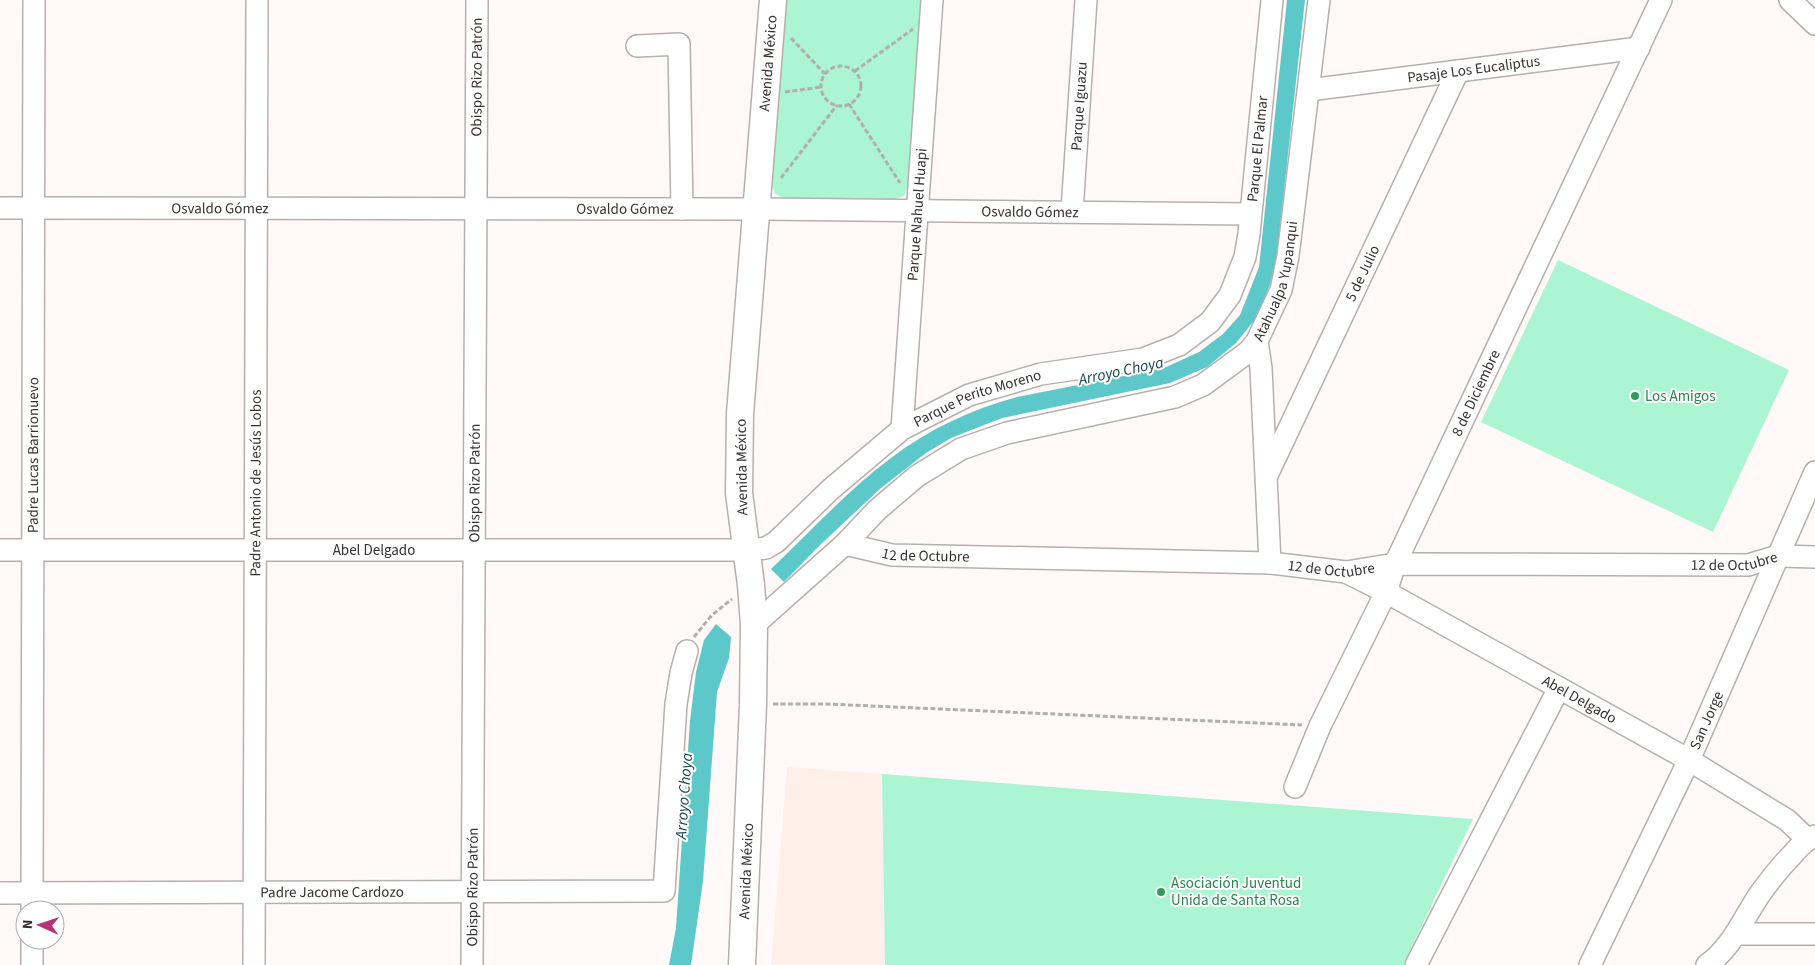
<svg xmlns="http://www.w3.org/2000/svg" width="1815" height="965" font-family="'Source Sans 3',sans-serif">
<rect width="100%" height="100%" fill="#fffaf9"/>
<polygon fill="#feefe9" points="787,767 882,774 885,965 771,965"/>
<g fill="#abf5d2">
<polygon points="785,0 923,0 909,183 904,196 895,199 784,198 775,194 771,183"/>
<polygon points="1558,260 1789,370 1713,532 1481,422"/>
<polygon points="882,774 1473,819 1403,965 885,965"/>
</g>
<g fill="#5dc8ca">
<path d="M1287,0H1305L1275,272L1257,317L1236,343L1207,367L1170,383L1002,418L951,438L926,453L881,488L820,545L784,582L771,569C810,532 848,490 891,458C929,429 972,409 1017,397L1164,368L1199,352L1223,334L1240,315L1259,267Z"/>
<polygon points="716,624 731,637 729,658 717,692 703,881 691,965 669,965 676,928 690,721 696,672 704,640"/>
</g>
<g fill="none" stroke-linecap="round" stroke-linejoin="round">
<defs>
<g id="minor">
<polyline points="1790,0 1815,24"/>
<polyline points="637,46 679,44 682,209"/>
<path id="s1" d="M1309,90L1639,48"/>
<path id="s2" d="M0,208L756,209L1250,214"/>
<path id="s3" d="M1072,211L1086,0"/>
<path id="s4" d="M902,429L932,0"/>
<path id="s5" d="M1268,473L1458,71"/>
<path id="s6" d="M845,544L892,555L1270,563L1346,572L1395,564L1748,565L1778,556L1815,557"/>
<path id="s7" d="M0,550H746L766,548L776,542L831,489L902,429L969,395L1041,374L1143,359L1179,345L1210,322L1230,295L1245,257L1249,234L1272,0"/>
<path id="s8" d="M1270,563L1261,368L1257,341L1281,290L1288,256L1319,0"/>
<path id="s9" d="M1346,572L1386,592L1689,760L1787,820L1807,839"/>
<polyline points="754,625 845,544 877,510 917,476 961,449 1007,433 1175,397 1203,385 1248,352 1257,341"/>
<path id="s10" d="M1295,787L1320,726L1386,592L1395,564L1661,0"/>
<path id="s11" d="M0,893L664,891L676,704L681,673L687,651"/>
<path id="s12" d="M32,910L34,0"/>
<polyline points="1736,934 1815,934"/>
<polyline points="32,965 32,940"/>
<path id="s13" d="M254,965L257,0"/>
<path id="s14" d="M472,965L477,0"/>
<polyline points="1416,965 1559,688"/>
<path id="s15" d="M1590,965L1689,760L1815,472"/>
<path d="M1707,965C1733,947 1744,916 1762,891C1771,879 1781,866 1792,855C1799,847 1805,840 1815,836"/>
</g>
<g id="major">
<path id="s16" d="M742,965L753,705L754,625L751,585L739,493L740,414L773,0"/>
</g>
</defs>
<use href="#minor" stroke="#b6b0ad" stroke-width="24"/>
<use href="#major" stroke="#b6b0ad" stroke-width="29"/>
<g stroke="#b2aead" stroke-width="3" stroke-dasharray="5 2.5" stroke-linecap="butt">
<polyline points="791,38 825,74"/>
<circle cx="841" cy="86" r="20"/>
<polyline points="855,71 913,29"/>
<polyline points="785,92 821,87"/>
<polyline points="849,104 900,183"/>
<polyline points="781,178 837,105"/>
<polyline points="694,637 712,615 732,599"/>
<polyline points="773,704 827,704 1302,725"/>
</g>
<use href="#minor" stroke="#fff" stroke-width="21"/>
<use href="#major" stroke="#fff" stroke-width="26"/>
</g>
<g fill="#2e9e5b" stroke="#fff" stroke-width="2">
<circle cx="1635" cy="396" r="5"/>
<circle cx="1161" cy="892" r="5"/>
</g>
<g text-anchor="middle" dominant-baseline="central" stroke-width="4" stroke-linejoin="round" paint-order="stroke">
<g font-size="15" fill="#353231" stroke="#fff">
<text stroke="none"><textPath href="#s16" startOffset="904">Avenida México</textPath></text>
<text stroke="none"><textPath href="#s1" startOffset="166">Pasaje Los Eucaliptus</textPath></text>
<text stroke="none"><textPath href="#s14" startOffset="888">Obispo Rizo Patrón</textPath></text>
<text stroke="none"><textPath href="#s3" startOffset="105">Parque Iguazu</textPath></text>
<text stroke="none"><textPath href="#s7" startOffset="1461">Parque El Palmar</textPath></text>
<text stroke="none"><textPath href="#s2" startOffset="220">Osvaldo Gómez</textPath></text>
<text stroke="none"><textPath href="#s2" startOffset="625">Osvaldo Gómez</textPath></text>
<text stroke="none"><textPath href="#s2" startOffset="1030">Osvaldo Gómez</textPath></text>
<text stroke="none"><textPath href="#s4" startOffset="215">Parque Nahuel Huapi</textPath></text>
<text stroke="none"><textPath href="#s5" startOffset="221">5 de Julio</textPath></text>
<text stroke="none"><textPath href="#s8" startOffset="286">Atahualpa Yupanqui</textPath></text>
<text stroke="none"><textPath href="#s10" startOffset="434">8 de Diciembre</textPath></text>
<text stroke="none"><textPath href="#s7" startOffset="1029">Parque Perito Moreno</textPath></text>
<text stroke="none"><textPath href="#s12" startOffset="455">Padre Lucas Barrionuevo</textPath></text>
<text transform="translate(742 467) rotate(-91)">Avenida México</text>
<text stroke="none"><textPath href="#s13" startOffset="482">Padre Antonio de Jesús Lobos</textPath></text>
<text stroke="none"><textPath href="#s14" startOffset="482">Obispo Rizo Patrón</textPath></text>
<text stroke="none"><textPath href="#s7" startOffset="374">Abel Delgado</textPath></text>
<text stroke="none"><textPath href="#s6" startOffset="82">12 de Octubre</textPath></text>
<text stroke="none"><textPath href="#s6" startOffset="892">12 de Octubre</textPath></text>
<text stroke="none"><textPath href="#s6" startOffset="488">12 de Octubre</textPath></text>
<text stroke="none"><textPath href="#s9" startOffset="266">Abel Delgado</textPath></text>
<text stroke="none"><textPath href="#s15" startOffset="271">San Jorge</textPath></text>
<text stroke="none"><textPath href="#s16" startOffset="94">Avenida México</textPath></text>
<text stroke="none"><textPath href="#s14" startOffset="78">Obispo Rizo Patrón</textPath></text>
<text stroke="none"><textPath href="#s11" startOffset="332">Padre Jacome Cardozo</textPath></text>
</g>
<g font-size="15" fill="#27864d" stroke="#fff" text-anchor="start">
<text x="1645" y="396">Los Amigos</text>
<text x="1171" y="883">Asociación Juventud<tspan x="1171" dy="17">Unida de Santa Rosa</tspan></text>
</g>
<g font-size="16" font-style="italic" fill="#18484a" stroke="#fff">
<text transform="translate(1121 371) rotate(-12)">Arroyo Choya</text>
<text transform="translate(684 796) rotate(-86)">Arroyo Choya</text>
</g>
</g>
<g transform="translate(40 925) rotate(273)"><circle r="24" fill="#ffffff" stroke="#aeadad"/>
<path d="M0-4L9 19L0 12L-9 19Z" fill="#b73277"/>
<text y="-8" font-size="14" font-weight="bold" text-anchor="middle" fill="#353231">N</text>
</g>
</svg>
